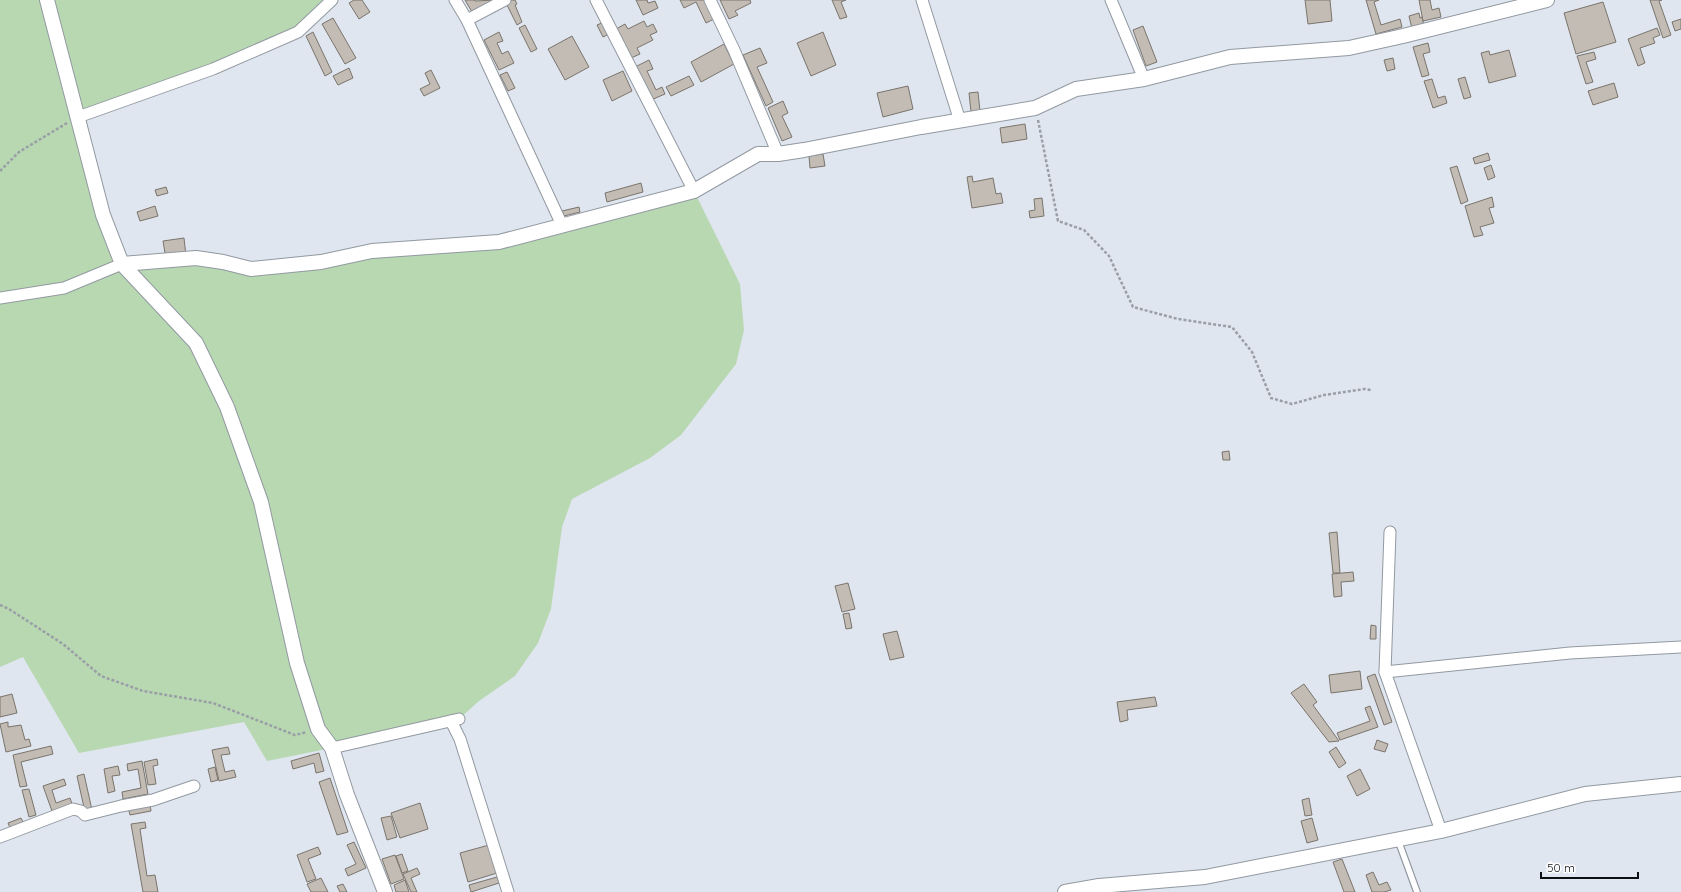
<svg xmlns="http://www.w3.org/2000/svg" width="1681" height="892" font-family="Quicksand,sans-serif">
<rect width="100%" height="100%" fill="#dfe6ef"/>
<polygon fill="#b8d8b2" points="0,0 332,0 298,32 78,117 122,264 196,258 251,269 450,246 694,191 740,284 744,330 736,364 681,435 650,458 572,499 562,527 551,609 538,643 515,676 479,701 459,719 332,748 267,761 244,722 79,753 23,657 0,667"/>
<g fill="#c3bcb4" stroke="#7a746c">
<polygon points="354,0 362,0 370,12 359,19 349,3"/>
<polygon points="465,0 475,0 475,1 495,0 472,12"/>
<polygon points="512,0 515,0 517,4 515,5 522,22 517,25 506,3"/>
<polygon points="636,0 647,0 648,3 655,1 658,8 643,15"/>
<polygon points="680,0 705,0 714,19 706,23 696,2 684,8"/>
<polygon points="720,0 750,0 751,3 735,11 738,15 729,19"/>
<polygon points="832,0 846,0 841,2 847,17 840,19"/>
<polygon points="1305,0 1330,0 1332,21 1308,24"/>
<polygon points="1366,0 1379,0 1374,2 1381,25 1400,19 1402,27 1376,34"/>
<polygon points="1419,0 1430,0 1432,10 1439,8 1441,17 1423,21"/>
<polygon points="1650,0 1662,0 1659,1 1671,35 1663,38"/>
<polygon points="1603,2 1616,42 1576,54 1564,13"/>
<polygon points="1419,13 1420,18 1422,17 1424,26 1412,29 1409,16"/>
<polygon points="333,18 356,58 345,64 322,24"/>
<polygon points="1681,19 1681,29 1675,31 1672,22"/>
<polygon points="644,21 647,27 653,24 657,32 650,35 653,40 637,48 640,54 631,58 616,29 625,24 628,29"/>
<polygon points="604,22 609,34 603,37 597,25"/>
<polygon points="525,25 537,49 531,52 519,28"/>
<polygon points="1143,26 1157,62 1146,66 1133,30"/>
<polygon points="1657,28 1660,35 1653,38 1655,43 1640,48 1645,63 1638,66 1628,39"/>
<polygon points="313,32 332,72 325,76 306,36"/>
<polygon points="499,32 503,41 497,43 502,54 508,51 514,63 499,70 484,40"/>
<polygon points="823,32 836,65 811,76 797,43"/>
<polygon points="572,36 589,67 565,80 548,49"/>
<polygon points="1428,43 1430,52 1423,54 1429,75 1422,77 1413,47"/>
<polygon points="724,44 734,64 701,82 691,62"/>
<polygon points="760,48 767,63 757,67 773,102 766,106 743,55"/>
<polygon points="1509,50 1516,76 1489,83 1481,53 1489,51 1490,55"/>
<polygon points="1594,52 1596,59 1586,62 1593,82 1586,84 1577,56"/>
<polygon points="1393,58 1395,69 1387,71 1384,60"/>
<polygon points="649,60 653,69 647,71 656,90 662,87 665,94 651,100 635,67"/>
<polygon points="349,68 353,78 338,85 333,76"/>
<polygon points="431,70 440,88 424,96 420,89 430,84 425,73"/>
<polygon points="623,71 632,91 612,101 603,80"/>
<polygon points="507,72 515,88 508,91 500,75"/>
<polygon points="689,76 694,85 671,96 666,87"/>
<polygon points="1465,77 1471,97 1464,99 1458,79"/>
<polygon points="1432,79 1438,98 1445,96 1447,103 1433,108 1424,81"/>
<polygon points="1614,83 1618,97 1593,105 1588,91"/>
<polygon points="908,86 913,109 883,117 877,93"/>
<polygon points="978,92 980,111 971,112 969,93"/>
<polygon points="783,101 788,113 782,116 792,137 782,141 768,108"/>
<polygon points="1025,124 1027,139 1002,143 1000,128"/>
<polygon points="1488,153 1490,160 1475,164 1473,158"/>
<polygon points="823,154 825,166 810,168 809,156"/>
<polygon points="1491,165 1495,177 1488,180 1484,168"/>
<polygon points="1457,166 1468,201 1461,204 1450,168"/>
<polygon points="972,176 973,182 993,178 996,194 1001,193 1003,203 972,208 967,177"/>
<polygon points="641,183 643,192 607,202 605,193"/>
<polygon points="166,187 168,193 157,196 155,190"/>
<polygon points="1492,197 1494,207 1489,208 1494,223 1480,227 1483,235 1474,237 1465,206"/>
<polygon points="1042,198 1044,216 1030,218 1029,211 1035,210 1034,199"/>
<polygon points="155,206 158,216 140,221 137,212"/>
<polygon points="579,207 580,212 564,216 562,211"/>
<polygon points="184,238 186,256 166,259 163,241"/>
<polygon points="1229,451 1230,460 1223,460 1222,452"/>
<polygon points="1337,532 1340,573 1333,573 1329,533"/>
<polygon points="1353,572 1354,581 1341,582 1342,596 1334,597 1332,574"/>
<polygon points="848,583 855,609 842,612 835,586"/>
<polygon points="849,613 852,628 846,629 843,614"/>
<polygon points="1371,625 1376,626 1376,639 1370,639"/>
<polygon points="897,631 904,657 890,660 883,634"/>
<polygon points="1360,671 1362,689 1331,693 1329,675"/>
<polygon points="1375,674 1392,722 1384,725 1367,677"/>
<polygon points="1304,684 1317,702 1313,705 1339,741 1329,742 1291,693"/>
<polygon points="12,694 17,713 0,717 0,697"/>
<polygon points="1155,697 1157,706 1127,710 1128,720 1120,722 1117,702"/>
<polygon points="1370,706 1378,727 1340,740 1337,733 1370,721 1365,708"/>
<polygon points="8,722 8,727 21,725 25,740 29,739 31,746 6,752 0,724"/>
<polygon points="1377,740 1388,744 1385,752 1374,749"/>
<polygon points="51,746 53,754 21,762 27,786 20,787 13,755"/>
<polygon points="228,747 230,754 221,755 225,772 234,770 236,777 219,781 212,750"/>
<polygon points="1336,747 1346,763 1339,768 1329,752"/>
<polygon points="319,753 324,771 316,773 314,763 293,769 291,761"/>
<polygon points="157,759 158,765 153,766 156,784 148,785 144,762"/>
<polygon points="142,761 148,794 123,799 122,792 141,788 138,769 128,771 127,764"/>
<polygon points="118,766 120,775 112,776 115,791 108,793 104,769"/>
<polygon points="215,767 218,780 211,782 208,769"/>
<polygon points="1360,769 1370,789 1357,796 1347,776"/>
<polygon points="84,774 92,810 85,812 77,776"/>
<polygon points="330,778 348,832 337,835 319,782"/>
<polygon points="64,779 66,785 52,790 56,803 70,798 72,804 52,811 43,786"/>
<polygon points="29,789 36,815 29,817 22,790"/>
<polygon points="1309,798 1312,815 1305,816 1302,800"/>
<polygon points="420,803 428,829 400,838 391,813"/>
<polygon points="150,804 151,811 130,815 128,807"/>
<polygon points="391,816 397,837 387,840 381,818"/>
<polygon points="21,818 24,824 11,830 8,823"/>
<polygon points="1312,818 1318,840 1307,843 1301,821"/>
<polygon points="145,822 146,828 140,829 147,876 155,875 158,892 143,892 131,824"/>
<polygon points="354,842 366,868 348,876 345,869 356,864 347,845"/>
<polygon points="489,845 497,873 468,882 460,853"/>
<polygon points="318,847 321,854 308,859 316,879 307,882 297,855"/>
<polygon points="402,854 408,871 402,873 396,856"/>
<polygon points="395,855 404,879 391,884 382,859"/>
<polygon points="1342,859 1355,892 1344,892 1333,862"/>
<polygon points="417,868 420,874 411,878 417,892 411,892 403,874"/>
<polygon points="1373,872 1379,885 1387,882 1391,890 1384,892 1372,892 1366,875"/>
<polygon points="497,877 499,883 471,892 469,885"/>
<polygon points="321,878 328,892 311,892 307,884"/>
<polygon points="405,880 409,892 396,892 394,885"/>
<polygon points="343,884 347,892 340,892 337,886"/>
</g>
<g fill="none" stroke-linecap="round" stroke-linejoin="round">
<defs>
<polyline id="service" points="1398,840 1417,892"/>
<g id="minor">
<polyline points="455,0 467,20 562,225"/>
<polyline points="596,0 694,191"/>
<polyline points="710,0 734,50 778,154"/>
<polyline points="922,0 960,121"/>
<polyline points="1111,0 1144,79"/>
<polyline points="467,20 505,0"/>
<polyline points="78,117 213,69 298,32 332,0"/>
<polyline points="0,298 64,288 122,264"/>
<polyline points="1390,532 1385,672 1441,831"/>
<polyline points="1385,672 1570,653 1681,647"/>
<polyline points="451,721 460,739 508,892"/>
<polyline points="332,748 459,719"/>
<polyline points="0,837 73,809 81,811 85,815 121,806 153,800 194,786"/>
</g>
<g id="tertiary">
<polyline points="47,0 103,215 122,264 196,343 227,407 261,502 297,663 318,729 332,748 347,795 385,892"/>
<polyline points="122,264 196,258 223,262 251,269 321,262 372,251 499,242 694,191 758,154 778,154 804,150 921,127 1035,108 1076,89 1144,79 1230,57 1349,48 1403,36 1547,0"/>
<polyline points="1065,892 1099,886 1205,877 1441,831 1585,794 1681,784"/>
</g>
</defs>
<use href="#service" stroke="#9299a1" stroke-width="8"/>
<use href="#minor" stroke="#9299a1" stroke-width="13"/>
<use href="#tertiary" stroke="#9299a1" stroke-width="16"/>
<g stroke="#9a9fa6" stroke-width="2.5" stroke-dasharray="3 2" stroke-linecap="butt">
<polyline points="1038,120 1058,221 1084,230 1109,256 1133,307 1178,319 1232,327 1252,352 1271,398 1292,404 1324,395 1365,389 1371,390"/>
<polyline points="0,171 19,152 67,123"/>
<polyline points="0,605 9,609 63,644 101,676 143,691 213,703 295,735 307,732"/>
</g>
<use href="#service" stroke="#fff" stroke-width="5.5"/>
<use href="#minor" stroke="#fff" stroke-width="11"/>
<use href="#tertiary" stroke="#fff" stroke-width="14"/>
</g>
<path d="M1541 872v6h97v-6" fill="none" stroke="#0c0f12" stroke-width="2"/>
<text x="1547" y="872" font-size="12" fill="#0c0f12" stroke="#ffffff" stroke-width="3" paint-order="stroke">50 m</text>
</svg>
